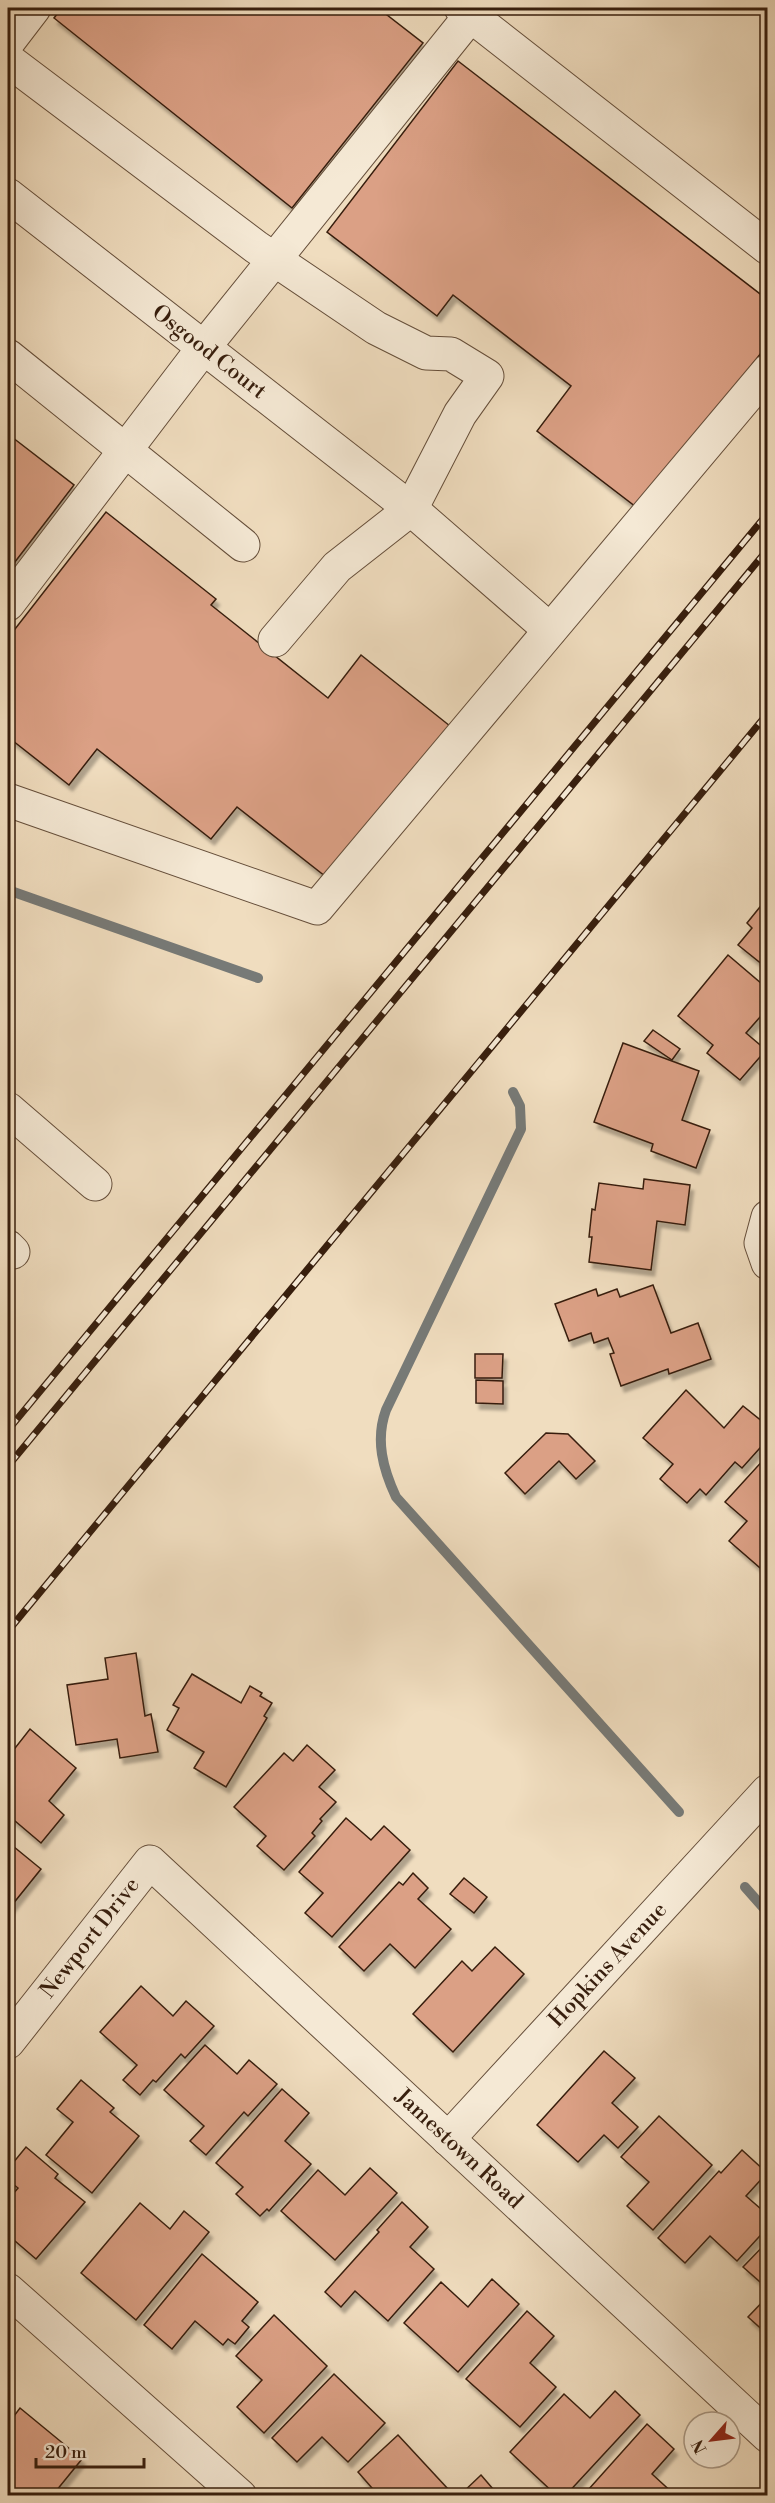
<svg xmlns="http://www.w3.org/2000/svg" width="775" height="2503" font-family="'Libre Bodoni',serif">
<defs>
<filter id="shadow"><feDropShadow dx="3.5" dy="6" stdDeviation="1.5" flood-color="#0004"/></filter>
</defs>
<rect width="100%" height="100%" fill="#f0ddbf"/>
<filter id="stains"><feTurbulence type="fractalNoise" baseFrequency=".00333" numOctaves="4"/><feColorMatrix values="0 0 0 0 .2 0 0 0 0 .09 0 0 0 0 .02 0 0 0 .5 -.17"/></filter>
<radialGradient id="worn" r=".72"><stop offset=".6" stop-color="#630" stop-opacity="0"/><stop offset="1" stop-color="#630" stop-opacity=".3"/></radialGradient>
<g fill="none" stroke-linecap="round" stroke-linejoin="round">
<g stroke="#777a77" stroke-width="10">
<polyline points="8,890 258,978"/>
<path d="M513,1092L520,1106L521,1129L386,1410C375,1440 383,1469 396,1497L679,1812"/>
<polyline points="745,1887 768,1913"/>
</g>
</g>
<g fill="#dba085" stroke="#371e0d" stroke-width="1.5" filter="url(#shadow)">
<polygon points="62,8 378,8 423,43 292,208 54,18"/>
<polygon points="458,61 768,300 768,344 640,510 537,431 571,386 453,295 437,316 327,232"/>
<polygon points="8,434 74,485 8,571"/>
<polygon points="106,512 216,599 211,605 328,698 361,655 450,726 330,880 237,807 211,839 97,749 69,785 8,737 8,638"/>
<polygon points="768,897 768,969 738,945 752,928 747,923"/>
<polygon points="728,955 768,989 768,1008 746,1033 766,1050 740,1080 707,1053 713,1045 678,1016"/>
<polygon points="653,1030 680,1049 672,1060 644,1041"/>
<polygon points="623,1043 699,1071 682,1120 710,1130 696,1168 651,1151 653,1144 594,1122"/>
<polygon points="644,1179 690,1185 685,1225 657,1221 651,1270 589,1262 592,1237 589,1237 592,1209 595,1210 599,1183 643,1189"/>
<polygon points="653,1285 671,1333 698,1323 711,1359 669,1374 668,1369 621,1386 610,1354 614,1353 608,1338 594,1343 591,1333 569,1341 555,1304 596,1289 598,1296 617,1289 620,1297"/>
<polygon points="475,1354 503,1354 502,1378 475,1378"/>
<polygon points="476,1380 503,1381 503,1404 476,1403"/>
<polygon points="686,1390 724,1428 743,1406 768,1426 768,1439 742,1468 735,1462 706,1495 700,1489 687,1503 660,1479 673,1464 643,1438"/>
<polygon points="546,1433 568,1434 595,1461 576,1479 559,1461 525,1494 505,1473"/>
<polygon points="767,1456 768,1456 767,1574 729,1541 747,1521 725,1502"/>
<polygon points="136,1653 145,1716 151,1714 158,1752 120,1758 117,1739 76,1745 67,1685 108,1679 105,1658"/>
<polygon points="192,1674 241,1703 250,1686 262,1693 260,1696 272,1703 264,1716 267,1718 226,1787 194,1768 204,1752 167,1730 179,1708 173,1705"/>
<polygon points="30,1729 76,1768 49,1801 64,1815 41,1843 8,1815 11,1812 8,1809 8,1757"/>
<polygon points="307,1745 335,1770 319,1787 336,1802 320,1819 322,1821 312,1833 315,1836 284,1870 257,1846 266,1836 234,1807 284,1753 293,1761"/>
<polygon points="346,1818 371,1840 384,1826 410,1850 332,1937 305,1913 323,1893 299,1872"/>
<polygon points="8,1842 41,1869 8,1910"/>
<polygon points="413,1873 428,1888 418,1899 451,1929 415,1968 390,1944 364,1971 339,1947 399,1882 403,1885"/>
<polygon points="464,1878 487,1897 474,1913 450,1894"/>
<polygon points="495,1947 524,1974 453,2052 413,2014 462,1961 472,1971"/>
<polygon points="141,1986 173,2016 186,2001 214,2026 185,2058 181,2054 156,2082 153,2080 140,2095 123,2080 137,2065 100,2032"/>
<polygon points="205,2045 237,2074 249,2060 277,2084 248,2116 244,2112 206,2155 190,2141 204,2126 164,2090"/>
<polygon points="604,2051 635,2078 612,2103 638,2127 618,2148 604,2135 578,2162 537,2125"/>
<polygon points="81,2080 114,2108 110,2112 139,2136 92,2193 46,2155 73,2122 57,2109"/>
<polygon points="282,2089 309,2113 285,2141 311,2164 269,2211 267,2209 260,2216 236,2194 243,2187 216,2163"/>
<polygon points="659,2116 712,2165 653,2230 627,2206 649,2182 621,2157"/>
<polygon points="26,2147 58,2174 55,2178 85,2202 36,2259 8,2235 8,2200 18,2188 8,2180 8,2169"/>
<polygon points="742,2150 767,2173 746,2196 768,2215 768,2227 737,2261 710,2236 685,2263 658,2238 719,2171 721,2173"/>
<polygon points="370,2168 397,2193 335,2260 281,2211 318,2170 345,2195"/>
<polygon points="402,2202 428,2227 410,2247 434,2269 388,2321 355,2291 341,2307 325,2292 379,2232 377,2230"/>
<polygon points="140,2203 170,2229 184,2211 209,2232 136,2320 81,2273"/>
<polygon points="768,2241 768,2289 743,2267"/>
<polygon points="202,2254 258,2302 242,2321 249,2327 235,2344 228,2339 223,2345 195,2321 172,2349 144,2325"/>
<polygon points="492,2279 519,2304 458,2372 404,2323 441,2282 468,2307"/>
<polygon points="768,2296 768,2335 748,2317"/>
<polygon points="527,2311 554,2336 530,2363 556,2387 520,2427 466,2379"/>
<polygon points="274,2315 327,2366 264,2433 237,2407 262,2380 236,2356"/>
<polygon points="334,2374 385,2423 348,2462 322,2437 297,2462 272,2438"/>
<polygon points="615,2391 640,2415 565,2496 557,2496 510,2452 564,2394 590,2418"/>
<polygon points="20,2408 82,2459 52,2496 8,2496 8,2424"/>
<polygon points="647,2424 674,2449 652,2474 676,2496 594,2496 588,2490"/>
<polygon points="398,2435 448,2489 440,2496 379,2496 358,2472"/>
<polygon points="481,2475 499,2496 459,2496"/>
</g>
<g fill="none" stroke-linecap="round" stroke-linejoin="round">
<defs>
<g id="minor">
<polyline points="461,8 768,248"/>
<polyline points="8,42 34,8"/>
<polyline points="8,60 256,247 376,328 426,353 451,354 487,376 460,414 411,509 337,567 275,640"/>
<polyline points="8,195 411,509 550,630"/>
<polyline points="8,356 243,545"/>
<polyline points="8,604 204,347 471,15"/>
<polyline points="8,800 317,908 768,371"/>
<polyline points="8,1109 95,1184"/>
<polyline points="768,1217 761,1243 768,1263"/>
<polyline points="8,1247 13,1252"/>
<polyline points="8,2042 150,1862 768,2436"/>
<polyline points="448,2139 768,1791"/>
<polyline points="8,2290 240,2496"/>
</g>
</defs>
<use href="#minor" stroke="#654e3a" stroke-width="35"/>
<use href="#minor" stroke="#f5e9d5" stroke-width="33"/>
<defs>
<g id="rail">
<polyline points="8,1430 768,513"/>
<polyline points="8,1466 768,549"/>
<polyline points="8,1631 768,713"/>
</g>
</defs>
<use href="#rail" stroke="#371e0d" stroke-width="7"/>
<use href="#rail" stroke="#f5e9d5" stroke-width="4.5" stroke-dasharray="14" stroke-linecap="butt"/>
</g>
<g text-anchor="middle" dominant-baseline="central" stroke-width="5" stroke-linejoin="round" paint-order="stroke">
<g font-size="22" fill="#371e0d" stroke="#f5e9d5">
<text transform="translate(209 352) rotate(38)">Osgood Court</text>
<text transform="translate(90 1938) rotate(-52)">Newport Drive</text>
<text transform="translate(608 1965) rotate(-47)">Hopkins Avenue</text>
<text transform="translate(459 2149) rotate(43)">Jamestown Road</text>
</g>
</g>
<rect width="775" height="2503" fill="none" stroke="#f0ddbf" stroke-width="30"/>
<rect x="9" y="9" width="757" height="2485" fill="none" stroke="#371e0d" stroke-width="3"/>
<rect x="15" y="15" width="745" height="2473" fill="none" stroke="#371e0d" stroke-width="1.5"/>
<g transform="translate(712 2440) rotate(242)"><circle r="28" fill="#f5e9d5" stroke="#a99885" stroke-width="1.5"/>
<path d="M0-4.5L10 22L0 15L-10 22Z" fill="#8f2418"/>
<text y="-9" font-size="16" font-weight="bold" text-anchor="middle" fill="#371e0d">N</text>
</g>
<path d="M36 2458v9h108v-9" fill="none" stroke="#371e0d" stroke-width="3"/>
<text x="45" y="2458" font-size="18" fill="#371e0d" stroke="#f5e9d5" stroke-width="4.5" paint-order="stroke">20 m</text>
<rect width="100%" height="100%" filter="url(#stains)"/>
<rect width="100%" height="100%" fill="url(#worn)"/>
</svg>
